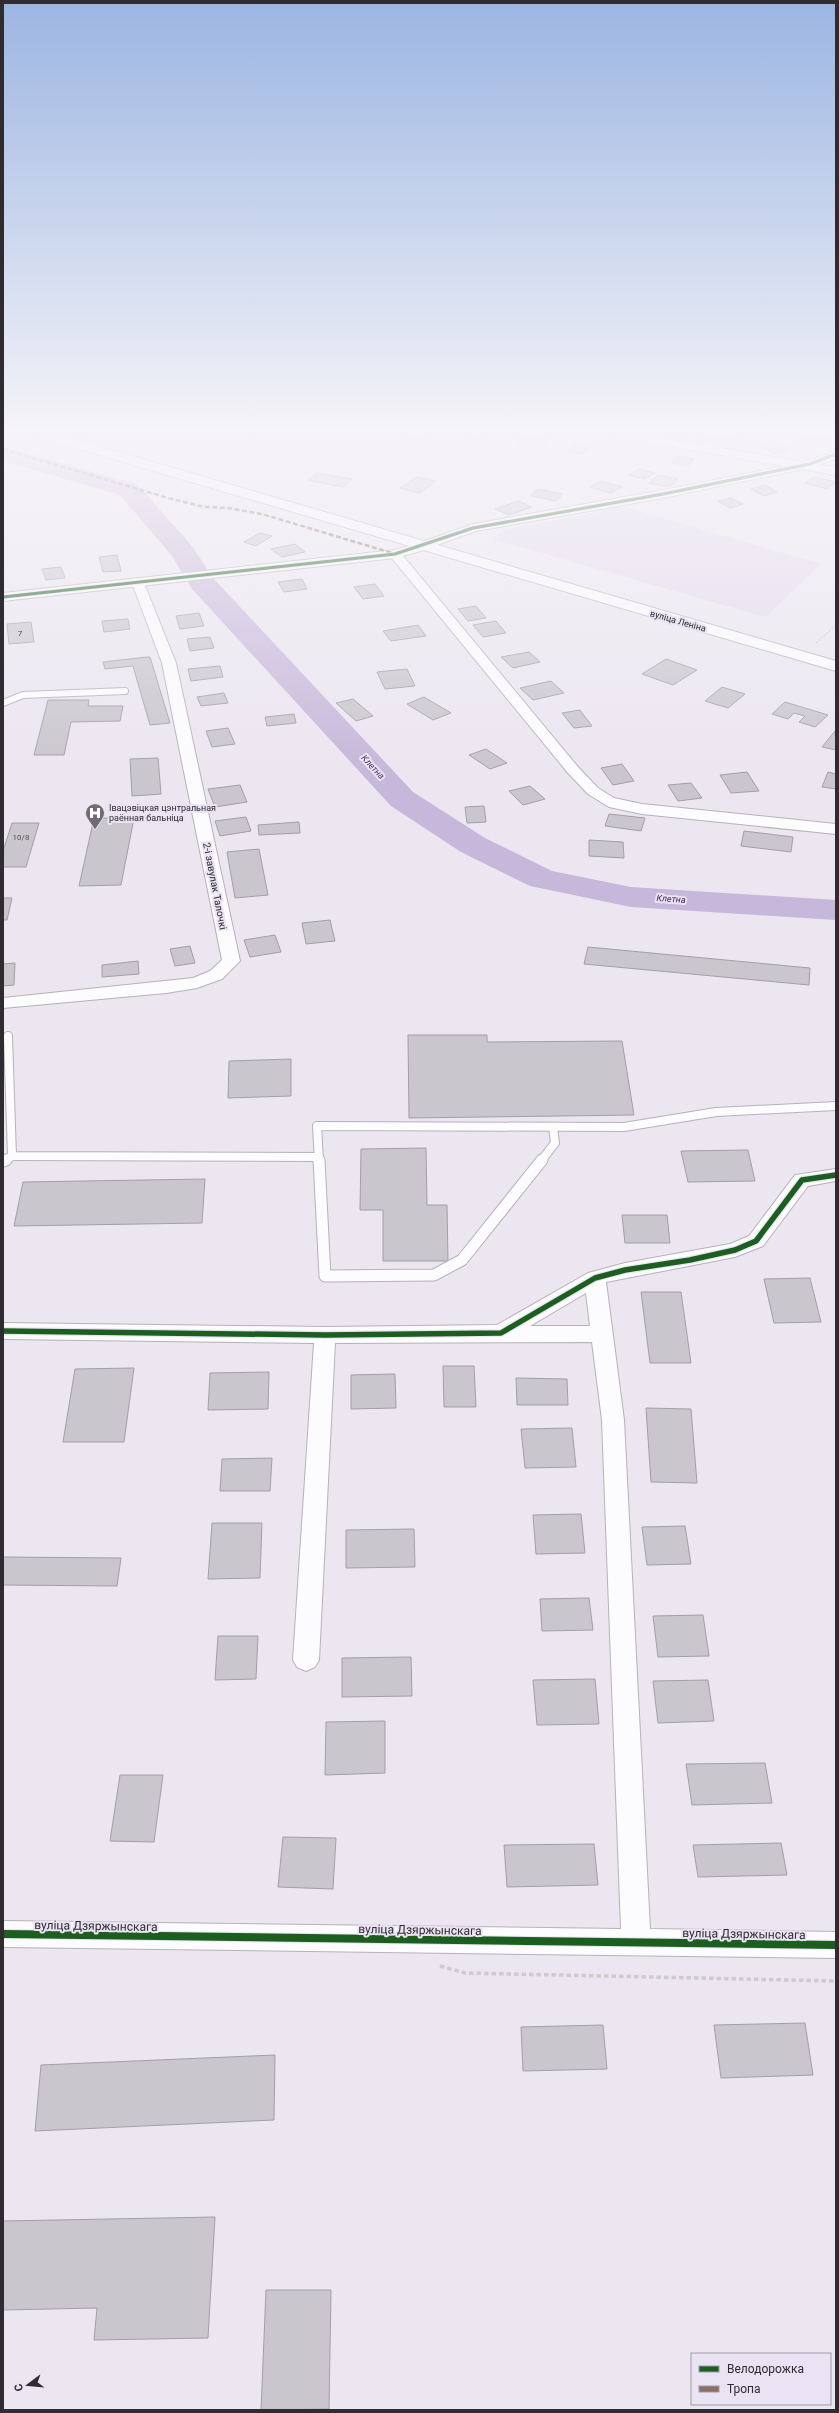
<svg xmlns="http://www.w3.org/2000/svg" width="839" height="2413" font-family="Roboto,sans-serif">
<rect width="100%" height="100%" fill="#ebe6f0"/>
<polygon fill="#e2d8ed" points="625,507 652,515 821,564 765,617 493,539 506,529"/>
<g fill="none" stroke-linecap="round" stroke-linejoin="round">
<polygon fill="#c7b7da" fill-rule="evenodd" points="3,446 138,485 192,546 213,578 413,792 485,838 552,871 631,887 836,900 836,920 631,907 530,886 461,852 391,806 192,589 172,556 120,495 3,461"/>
</g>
<g fill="#c9c6cd" stroke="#a29fa6">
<polygon points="410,434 429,434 423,440 406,438"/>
<polygon points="663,434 688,434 685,438"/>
<polygon points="706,434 715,434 738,437 732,445 702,441"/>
<polygon points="818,434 829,439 810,445 800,440"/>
<polygon points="471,435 485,437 477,445 463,443"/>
<polygon points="519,438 547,440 545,446 518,445"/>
<polygon points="773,441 790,449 776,454 758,445"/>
<polygon points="575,442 591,445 582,454 567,451"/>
<polygon points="678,456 694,459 688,466 672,463"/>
<polygon points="639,469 655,473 644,479 629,475"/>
<polygon points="317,473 352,479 343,487 308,480"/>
<polygon points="658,475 678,479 669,487 649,483"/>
<polygon points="417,477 436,481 420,493 400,488"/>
<polygon points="814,477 836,482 827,489 805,483"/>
<polygon points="601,481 622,487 611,493 590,487"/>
<polygon points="765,485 777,492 764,496 751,489"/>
<polygon points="538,489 563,494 556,501 531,496"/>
<polygon points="731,498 743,504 730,508 718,501"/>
<polygon points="518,501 532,507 509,515 495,509"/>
<polygon points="260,533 272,536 256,546 244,542"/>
<polygon points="295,544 305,552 282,557 271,549"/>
<polygon points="117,555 121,571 103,572 99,557"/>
<polygon points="61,567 65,578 46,580 42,569"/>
<polygon points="302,579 307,589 284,592 278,582"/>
<polygon points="375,584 384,596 363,599 354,587"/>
<polygon points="476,606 486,618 468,621 458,609"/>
<polygon points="199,613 204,626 180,629 176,616"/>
<polygon points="128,619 130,629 104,632 102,621"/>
<polygon points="496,621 506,633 483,637 473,625"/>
<polygon points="31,622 34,642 9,644 7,624"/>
<polygon points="418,625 426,636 391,641 383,631"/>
<polygon points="210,637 214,648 190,651 187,639"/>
<polygon points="529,652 540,662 513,668 501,657"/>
<polygon points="147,657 150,657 170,723 150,725 133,666 105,669 103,662"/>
<polygon points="666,659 697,670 673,685 642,674"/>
<polygon points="220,666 223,677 191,681 188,669"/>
<polygon points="407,669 415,686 385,689 377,672"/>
<polygon points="551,681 564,693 533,700 520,688"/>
<polygon points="722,687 745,694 728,708 705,701"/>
<polygon points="224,693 228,703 201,706 197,697"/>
<polygon points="424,697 451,713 433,720 407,704"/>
<polygon points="353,699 373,716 356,721 336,703"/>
<polygon points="48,700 89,700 88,706 123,706 120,721 71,722 64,755 34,755"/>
<polygon points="785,702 828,715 815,727 799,722 805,716 794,713 788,719 772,714"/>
<polygon points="580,710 592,726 574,728 562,713"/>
<polygon points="294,714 296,723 267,726 265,717"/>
<polygon points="228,728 235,744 212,747 206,731"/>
<polygon points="835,731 836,750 822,747"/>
<polygon points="486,749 507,763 490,769 469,755"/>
<polygon points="158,758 161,794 132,796 130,759"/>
<polygon points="622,764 634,781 613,785 601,768"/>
<polygon points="747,772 759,791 731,793 720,775"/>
<polygon points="828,772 836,774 836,789 822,787"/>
<polygon points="691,783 702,798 678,801 668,785"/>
<polygon points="240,785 247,802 215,807 208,789"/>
<polygon points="530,786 545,799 523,805 509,791"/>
<polygon points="484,806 486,822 467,823 465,807"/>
<polygon points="609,814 645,818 641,831 605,826"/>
<polygon points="246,817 251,831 220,836 215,821"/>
<polygon points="94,818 134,818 121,885 79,886"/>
<polygon points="299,822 300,833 259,835 258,825"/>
<polygon points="12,823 39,823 26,867 3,867 3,851"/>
<polygon points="744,831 793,837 791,852 741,846"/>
<polygon points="589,840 623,842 624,858 589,856"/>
<polygon points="259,849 268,895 235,898 227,852"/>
<polygon points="3,898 12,898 7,920 3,920"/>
<polygon points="330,920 335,941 306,944 302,923"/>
<polygon points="275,935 281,952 250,957 244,940"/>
<polygon points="190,946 195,963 175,966 170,949"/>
<polygon points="588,947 810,968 809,985 584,964"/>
<polygon points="138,961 139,974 102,977 102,965"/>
<polygon points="15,963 14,985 3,986 3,964"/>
<polygon points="408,1035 487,1035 487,1042 622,1041 634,1115 409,1118"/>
<polygon points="291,1059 291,1096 228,1098 229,1061"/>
<polygon points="426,1148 427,1205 447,1205 448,1261 383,1261 383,1210 360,1210 361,1149"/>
<polygon points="748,1150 755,1181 688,1182 681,1151"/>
<polygon points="205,1179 202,1223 14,1226 23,1182"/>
<polygon points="622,1215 667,1215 670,1243 625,1243"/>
<polygon points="810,1278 821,1322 774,1323 764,1279"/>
<polygon points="641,1292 681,1292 691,1363 650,1363"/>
<polygon points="443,1366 474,1366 476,1407 444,1407"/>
<polygon points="134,1368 124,1442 63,1442 75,1369"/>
<polygon points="269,1372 268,1409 208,1410 210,1373"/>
<polygon points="395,1374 396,1408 351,1409 351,1375"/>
<polygon points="516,1378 567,1379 568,1405 517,1405"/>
<polygon points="646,1408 691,1409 697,1483 651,1482"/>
<polygon points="572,1428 576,1467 525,1468 521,1429"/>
<polygon points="272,1458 270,1491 220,1491 222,1459"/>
<polygon points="581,1514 585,1553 536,1554 533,1515"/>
<polygon points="212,1523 262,1523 260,1578 208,1579"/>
<polygon points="685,1526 691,1564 647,1565 642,1527"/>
<polygon points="414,1529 415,1567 346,1568 346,1530"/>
<polygon points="3,1557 121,1558 117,1586 3,1585"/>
<polygon points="589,1598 593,1630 542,1631 540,1599"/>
<polygon points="703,1615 709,1656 658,1657 653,1616"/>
<polygon points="218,1636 258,1636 256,1679 215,1680"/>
<polygon points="411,1657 412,1696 342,1697 342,1658"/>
<polygon points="595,1679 599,1724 537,1725 533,1680"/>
<polygon points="708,1680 714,1721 658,1723 653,1681"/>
<polygon points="385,1721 385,1773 325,1775 326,1722"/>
<polygon points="765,1763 772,1803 692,1805 686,1764"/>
<polygon points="120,1775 163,1775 154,1842 110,1841"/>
<polygon points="283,1837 336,1838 333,1889 278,1887"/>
<polygon points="781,1843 787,1875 698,1877 693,1845"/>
<polygon points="594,1844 598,1885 507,1887 504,1845"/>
<polygon points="805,2023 813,2075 721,2078 714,2025"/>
<polygon points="603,2025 607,2069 523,2071 521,2027"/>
<polygon points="275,2055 274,2120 35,2131 41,2065"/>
<polygon points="215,2217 208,2338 94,2340 97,2308 3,2310 3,2221"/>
<polygon points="266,2290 331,2290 329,2409 261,2410"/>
</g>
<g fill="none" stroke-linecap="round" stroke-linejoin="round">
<defs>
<polyline id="lane-far2" points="3,703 23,695 125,691"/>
<g id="lane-far1">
<polyline points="8,1036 12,1156 319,1157"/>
<polyline points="4,1161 12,1156"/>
<polyline points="319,1161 317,1126 624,1127 716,1112 836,1106"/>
<polyline points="541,1161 555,1143 553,1127"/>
</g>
<g id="lane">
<polyline points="319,1160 325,1276 434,1275 462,1260 542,1160"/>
<polyline points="3,1161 6,1160"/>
</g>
<g id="street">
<polygon points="611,434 638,434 803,462 836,451 836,458 819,465 836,467 836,475 803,469 663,498 476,531 423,550 417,546 419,543 473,524 663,490 784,466 616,437"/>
<polygon points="395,550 399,551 578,767 598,788 614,798 642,804 836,824 836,834 642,814 609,807 588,794 568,773 391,557 389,554"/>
<polygon points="138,579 144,583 176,663 240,961 222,979 197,988 166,993 3,1008 3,998 193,978 210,971 222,960 162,663 132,583"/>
<path d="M836,1169V1181L808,1186L763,1246L735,1257L606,1282L624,1420L650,1929L836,1932V1958L3,1947V1921L621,1929L602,1420L592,1342L335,1343L319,1660L315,1667L306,1671L297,1667L293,1660L314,1343L3,1339V1323L325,1327L497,1325L588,1273L625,1263L730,1244L749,1236L795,1175ZM586,1293L590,1326H530Z"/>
</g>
<polygon id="secondary" points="423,542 430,546 428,549 395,558 3,601 3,593 394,550"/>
<polygon id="primary" points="36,434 57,434 836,661 836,671 38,437"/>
</defs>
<use href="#lane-far2" stroke="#b6b2b9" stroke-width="8"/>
<use href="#lane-far1" stroke="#b6b2b9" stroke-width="10"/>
<use href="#lane" stroke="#b6b2b9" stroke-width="13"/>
<use href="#street" stroke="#b6b2b9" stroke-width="2"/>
<use href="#secondary" stroke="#b6b2b9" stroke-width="2"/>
<use href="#primary" stroke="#b6b2b9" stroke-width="2"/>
<polyline stroke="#cccbcd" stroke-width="1.5" stroke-dasharray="2 1.5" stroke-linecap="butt" points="816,643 836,625"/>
<polyline stroke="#cccbcd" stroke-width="3.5" stroke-dasharray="4.5 3" stroke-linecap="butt" points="440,1966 465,1973 836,1981"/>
<use href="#lane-far2" stroke="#fcfbfd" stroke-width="6"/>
<use href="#lane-far1" stroke="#fcfbfd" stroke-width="8"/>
<use href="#lane" stroke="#fcfbfd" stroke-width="11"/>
<use href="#street" fill="#fcfbfd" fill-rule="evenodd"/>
<use href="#secondary" fill="#fcfbfd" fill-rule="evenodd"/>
<use href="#primary" fill="#fcfbfd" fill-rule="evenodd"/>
<polyline stroke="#8d6e63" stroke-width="2.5" stroke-dasharray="5 2.5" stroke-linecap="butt" points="3,449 168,498 204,507 228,508 262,514 392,553"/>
<defs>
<polyline id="cycleway-far2" points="3,597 395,554 473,528 663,494 810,464 836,454"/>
<polyline id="cycleway-far1" points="3,1331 325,1335 501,1333 595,1278 625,1270 690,1260 735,1250 756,1241 802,1180 836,1175"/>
<polyline id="cycleway" points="3,1934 836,1945"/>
</defs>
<use href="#cycleway-far2" stroke="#eae3f3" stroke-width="4.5"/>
<use href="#cycleway-far1" stroke="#eae3f3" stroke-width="8"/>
<use href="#cycleway" stroke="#eae3f3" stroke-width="10"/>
<use href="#cycleway-far2" stroke="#1b5e20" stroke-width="3"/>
<use href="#cycleway-far1" stroke="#1b5e20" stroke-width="5.5"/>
<use href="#cycleway" stroke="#1b5e20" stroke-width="8"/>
</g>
<linearGradient id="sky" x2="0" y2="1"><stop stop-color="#9bb5e2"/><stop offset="0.56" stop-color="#f6f4f8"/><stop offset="1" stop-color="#f6f4f8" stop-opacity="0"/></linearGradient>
<rect width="839" height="772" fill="url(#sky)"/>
<defs>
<symbol id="hospital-pin" viewBox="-11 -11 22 30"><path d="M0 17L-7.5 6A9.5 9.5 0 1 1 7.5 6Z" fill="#706c74" stroke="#eae3f3"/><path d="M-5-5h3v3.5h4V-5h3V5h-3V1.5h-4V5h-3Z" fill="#fff"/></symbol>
</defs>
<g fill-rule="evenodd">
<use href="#hospital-pin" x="84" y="802" width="22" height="30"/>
</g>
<g text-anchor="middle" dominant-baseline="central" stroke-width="4" stroke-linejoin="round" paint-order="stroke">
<g font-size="8" fill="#555258">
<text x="20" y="633">7</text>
<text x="21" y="837">10/8</text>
</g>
<g font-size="9" fill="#2e2b31" stroke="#eae3f3">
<text transform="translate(678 621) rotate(16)">вуліца Леніна</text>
</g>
<g font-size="9" font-style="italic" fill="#42255d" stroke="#eae3f3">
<text transform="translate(373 767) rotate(47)">Клетна</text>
<text transform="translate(671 899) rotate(4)">Клетна</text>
</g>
<g font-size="9" fill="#2e2b31" stroke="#eae3f3" text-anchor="start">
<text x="109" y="808">Івацэвіцкая цэнтральная<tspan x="109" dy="10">раённая бальніца</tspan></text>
</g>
<g font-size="10" fill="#2e2b31" stroke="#eae3f3">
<text transform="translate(215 886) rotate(79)">2-і завулак Талочкі</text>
</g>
<g font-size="12" fill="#2e2b31" stroke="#eae3f3">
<text transform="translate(96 1926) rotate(1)">вуліца Дзяржынскага</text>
<text transform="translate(420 1930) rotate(1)">вуліца Дзяржынскага</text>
<text transform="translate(744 1934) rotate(1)">вуліца Дзяржынскага</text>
</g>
</g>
<rect width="839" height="2413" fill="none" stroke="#2e2b31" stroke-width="8"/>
<rect x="691" y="2353" width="140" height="52" fill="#eae3f3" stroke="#9f99a5"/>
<rect x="699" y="2366" width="20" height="6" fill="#1b5e20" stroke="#9f99a5"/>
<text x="727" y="2373" font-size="12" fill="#2e2b31">Велодорожка</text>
<rect x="699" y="2386" width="20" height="6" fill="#8d6e63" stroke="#9f99a5"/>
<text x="727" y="2393" font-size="12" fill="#2e2b31">Тропа</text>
<g transform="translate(28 2385) rotate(254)" stroke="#eae3f3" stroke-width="3" paint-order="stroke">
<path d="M0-3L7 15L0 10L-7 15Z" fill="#2e2b31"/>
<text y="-6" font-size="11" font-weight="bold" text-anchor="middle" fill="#2e2b31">С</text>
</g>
</svg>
